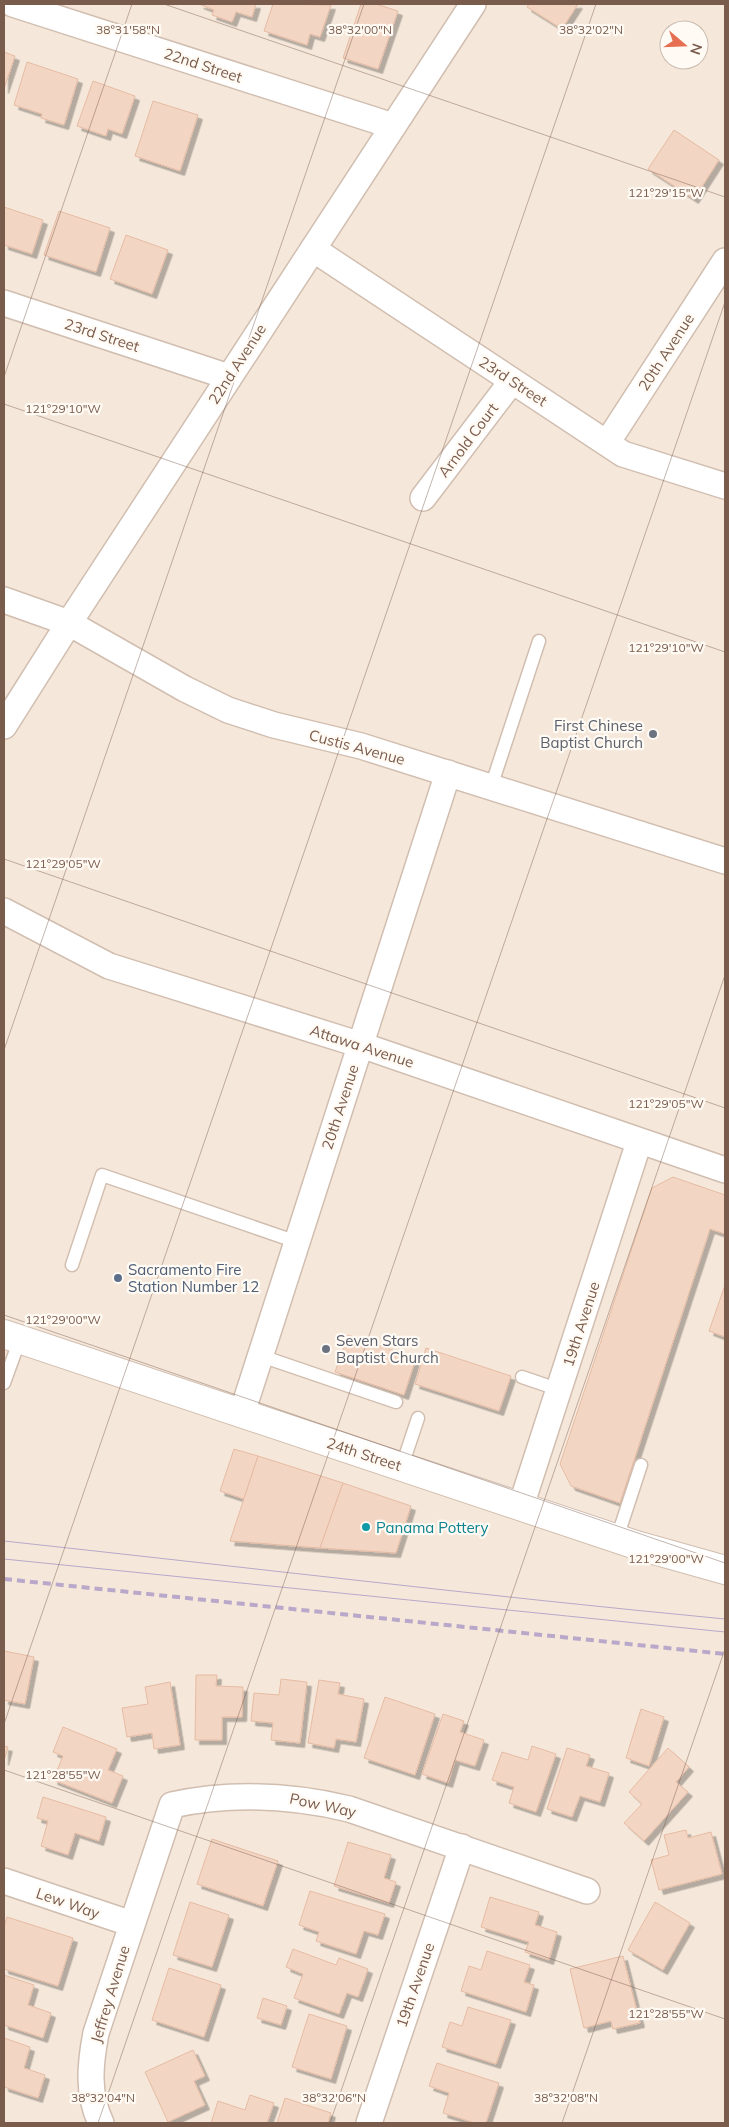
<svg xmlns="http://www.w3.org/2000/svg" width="729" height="2127" font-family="Mulish,sans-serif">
<defs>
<filter id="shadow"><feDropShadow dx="4.5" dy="4.5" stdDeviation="0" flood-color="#0004"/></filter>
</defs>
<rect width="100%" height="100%" fill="#fdf6ec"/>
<path fill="#f5e8da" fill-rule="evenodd" d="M4,4H725V2123H4ZM669,30H699V60H669Z"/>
<g fill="#f3d5c3" stroke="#e6bba3" filter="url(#shadow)">
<polygon points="199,4 256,4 252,17 236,12 232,22 212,15 214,10"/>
<polygon points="273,4 331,5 320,37 310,34 307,45 264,31"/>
<polygon points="361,4 376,4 398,11 378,69 343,58"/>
<polygon points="529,4 578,4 562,29 527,7"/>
<polygon points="4,52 15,56 4,89"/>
<polygon points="27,62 78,79 64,125 41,118 42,114 14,105"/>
<polygon points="93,81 135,96 122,134 108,129 106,136 77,126"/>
<polygon points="153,101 198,115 180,171 135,156"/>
<polygon points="674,130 719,160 694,199 648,169"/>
<polygon points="4,207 43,220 32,254 4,245"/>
<polygon points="59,211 110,228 96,272 44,255"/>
<polygon points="126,235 168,250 152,294 110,279"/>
<polygon points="673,1177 725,1195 725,1234 710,1229 620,1503 571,1486 560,1464 652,1188"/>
<polygon points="725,1285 725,1337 709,1331"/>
<polygon points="348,1335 416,1358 404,1395 335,1372"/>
<polygon points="426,1348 511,1376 499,1411 415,1384"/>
<polygon points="234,1449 258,1456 244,1499 220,1491"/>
<polygon points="258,1456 343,1483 320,1548 230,1541"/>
<polygon points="343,1483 411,1506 396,1553 320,1548"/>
<polygon points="4,1651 34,1657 25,1704 4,1700"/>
<polygon points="196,1675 217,1675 216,1686 243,1687 242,1717 222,1717 222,1740 195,1740"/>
<polygon points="281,1679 307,1682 300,1743 271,1740 273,1723 251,1721 254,1693 279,1695"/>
<polygon points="319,1680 340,1683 338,1694 364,1699 356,1742 336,1739 334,1748 308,1743"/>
<polygon points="170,1682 180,1745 154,1749 152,1733 127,1737 122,1708 148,1704 145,1687"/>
<polygon points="385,1697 435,1714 415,1775 364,1758"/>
<polygon points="641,1709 664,1717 649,1766 626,1758"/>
<polygon points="443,1714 464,1721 460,1732 484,1740 475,1766 455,1760 448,1783 422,1774"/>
<polygon points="63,1727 117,1749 108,1770 123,1776 112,1803 53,1780 63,1756 53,1752"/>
<polygon points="4,1746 8,1747 4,1761"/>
<polygon points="532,1746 556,1754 536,1812 509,1803 514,1787 492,1780 502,1752 528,1760"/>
<polygon points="567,1748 590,1755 586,1766 609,1773 600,1802 580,1796 572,1817 547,1809"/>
<polygon points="668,1748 689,1767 676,1782 688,1792 644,1841 624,1823 642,1804 629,1792"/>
<polygon points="43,1797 106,1817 99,1841 75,1833 68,1855 41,1846 48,1821 37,1818"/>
<polygon points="686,1830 688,1838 711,1832 722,1874 659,1890 651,1860 669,1855 664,1835"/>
<polygon points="212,1839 278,1861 263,1906 197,1884"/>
<polygon points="348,1842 391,1855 384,1878 396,1882 389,1903 334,1886"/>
<polygon points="310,1891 385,1914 378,1935 364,1931 356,1954 316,1941 319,1932 299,1925"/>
<polygon points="490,1897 539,1912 535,1925 557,1932 549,1960 525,1952 529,1942 481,1927"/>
<polygon points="190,1902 229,1915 212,1967 173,1955"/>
<polygon points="655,1902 690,1923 663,1970 628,1950"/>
<polygon points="7,1917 73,1938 58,1986 4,1969 4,1927"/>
<polygon points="293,1949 336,1965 339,1958 368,1969 358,1997 347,1993 339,2014 294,1998 303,1974 286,1967"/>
<polygon points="487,1951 530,1965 524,1982 534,1985 526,2012 461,1991 469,1966 481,1970"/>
<polygon points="623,1956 640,2023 613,2029 611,2021 584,2028 570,1969"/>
<polygon points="169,1968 221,1985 204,2037 152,2020"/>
<polygon points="4,1975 34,1985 28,2005 51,2013 43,2038 4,2025"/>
<polygon points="263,1998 287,2006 281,2025 257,2018"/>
<polygon points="468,2007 511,2020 496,2064 442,2047 450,2022 462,2026"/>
<polygon points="309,2014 347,2026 331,2079 292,2067"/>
<polygon points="4,2038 30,2047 24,2068 45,2075 38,2098 4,2087"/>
<polygon points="193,2050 205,2076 194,2081 205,2105 168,2122 145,2072"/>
<polygon points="437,2063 499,2083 486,2123 475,2123 443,2113 449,2093 429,2086"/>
<polygon points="250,2095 274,2103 267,2123 211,2123 218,2101 245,2110"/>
<polygon points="285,2098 331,2113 328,2123 277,2123"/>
</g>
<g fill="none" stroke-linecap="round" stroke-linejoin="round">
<defs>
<g id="service">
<polyline points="491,787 539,641"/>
<polyline points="72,1265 102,1175 297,1242"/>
<polyline points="261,1356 396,1402"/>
<polyline points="522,1377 560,1390"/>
<polyline points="4,1383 20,1339"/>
<polyline points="402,1466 418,1418"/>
<polyline points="617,1538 641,1465"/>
</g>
<g id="minor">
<polyline points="13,4 393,126"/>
<polyline points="313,249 623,454 725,486"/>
<polyline points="4,303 229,377"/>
<polyline points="607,443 725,261"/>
<polyline points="423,498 512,381"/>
<polyline points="4,600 69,623 185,689 228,710 274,725 361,746 725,861"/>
<polyline points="4,726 69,623 473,4"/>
<polyline points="4,911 109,966 361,1045 725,1170"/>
<polyline points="242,1413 448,773"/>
<polyline points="521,1506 639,1142"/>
<polyline points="4,1881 132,1924"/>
<path d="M101,2123C87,2094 90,2064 96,2033L172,1805C232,1792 290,1795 349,1809L587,1891"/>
<polyline points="369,2123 462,1847"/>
</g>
<polyline id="tertiary" points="4,1334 636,1545 725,1570"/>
</defs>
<use href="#service" stroke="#d1beb0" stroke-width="15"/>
<use href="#minor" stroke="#d1beb0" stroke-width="28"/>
<use href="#tertiary" stroke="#d1beb0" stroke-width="30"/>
<use href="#service" stroke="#fff" stroke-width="12"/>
<use href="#minor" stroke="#fff" stroke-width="25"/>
<use href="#tertiary" stroke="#fff" stroke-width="28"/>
<g stroke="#b9a8c9" stroke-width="1">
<path d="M4,1541C244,1567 484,1596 725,1619"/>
<polyline points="4,1559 725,1632"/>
</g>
<polyline stroke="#b9a8c9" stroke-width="4" stroke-dasharray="8 5" stroke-linecap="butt" points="4,1579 725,1654"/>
</g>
<path fill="none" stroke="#7a5c4d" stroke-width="1" stroke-opacity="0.45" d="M164,4L725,197M4,377L132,4M4,404L725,652M4,859L725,1108M4,1050L364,4M4,1315L725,1563M4,1724L596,4M4,1770L725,2019M98,2123L725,302M330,2123L725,975M562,2123L725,1649"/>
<g fill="#6b7280" stroke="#fffaf3" stroke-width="2">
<circle cx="653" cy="734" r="5"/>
<circle cx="326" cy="1349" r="5"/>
</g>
<circle fill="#5c6f8a" stroke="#fffaf3" stroke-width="2" cx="118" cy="1278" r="5"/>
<circle fill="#0f9aa8" stroke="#fffaf3" stroke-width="2" cx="366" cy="1527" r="5"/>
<g text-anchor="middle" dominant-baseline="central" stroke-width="4.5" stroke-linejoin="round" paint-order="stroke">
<g font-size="15" fill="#7a5c4d" stroke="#fffaf3">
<text transform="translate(203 65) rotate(18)">22nd Street</text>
<text transform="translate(102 335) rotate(18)">23rd Street</text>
<text transform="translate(666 352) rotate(-57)">20th Avenue</text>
<text transform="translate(237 364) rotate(-57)">22nd Avenue</text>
<text transform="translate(513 381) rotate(33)">23rd Street</text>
<text transform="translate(468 440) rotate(-53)">Arnold Court</text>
<text transform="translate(357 747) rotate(15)">Custis Avenue</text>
<text transform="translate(362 1046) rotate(18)">Attawa Avenue</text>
<text transform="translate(340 1107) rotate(-72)">20th Avenue</text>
<text transform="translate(581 1324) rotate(-72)">19th Avenue</text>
<text transform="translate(364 1454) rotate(18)">24th Street</text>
<text transform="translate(323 1805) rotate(12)">Pow Way</text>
<text transform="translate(68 1903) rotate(19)">Lew Way</text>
<text transform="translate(415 1985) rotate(-71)">19th Avenue</text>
<text transform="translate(110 1994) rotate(-73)">Jeffrey Avenue</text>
</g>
<g font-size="15" fill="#5b616d" stroke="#fffaf3" text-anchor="end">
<text x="643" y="725">First Chinese<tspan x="643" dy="17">Baptist Church</tspan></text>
<text x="336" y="1340" text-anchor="start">Seven Stars<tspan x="336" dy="17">Baptist Church</tspan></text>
</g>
<g font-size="15" fill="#4e5e75" stroke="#fffaf3" text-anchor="start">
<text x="128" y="1269">Sacramento Fire<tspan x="128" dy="17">Station Number 12</tspan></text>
</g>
<g font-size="15" fill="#0d838f" stroke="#fffaf3" text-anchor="start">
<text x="376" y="1527">Panama Pottery</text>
</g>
</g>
<g font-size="12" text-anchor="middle" fill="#7a5c4d" stroke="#fffaf3" stroke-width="4.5" stroke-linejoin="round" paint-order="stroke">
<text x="360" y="34">38°32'00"N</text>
<text x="591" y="34">38°32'02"N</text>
<text x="128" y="34">38°31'58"N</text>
<text x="666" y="197">121°29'15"W</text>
<text x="63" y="413">121°29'10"W</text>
<text x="666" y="652">121°29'10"W</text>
<text x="63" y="868">121°29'05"W</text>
<text x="666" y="1108">121°29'05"W</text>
<text x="63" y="1324">121°29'00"W</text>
<text x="666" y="1563">121°29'00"W</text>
<text x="63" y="1779">121°28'55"W</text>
<text x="666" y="2018">121°28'55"W</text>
<text x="103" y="2102">38°32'04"N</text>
<text x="334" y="2102">38°32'06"N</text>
<text x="566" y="2102">38°32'08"N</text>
</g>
<rect width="729" height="2127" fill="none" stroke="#7a5c4d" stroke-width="10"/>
<g transform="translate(684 45) rotate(109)"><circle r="24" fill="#fffaf3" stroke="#cabbb1"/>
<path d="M0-4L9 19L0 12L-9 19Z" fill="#e76f51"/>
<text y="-8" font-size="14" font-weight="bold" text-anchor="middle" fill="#7a5c4d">N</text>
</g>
</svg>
